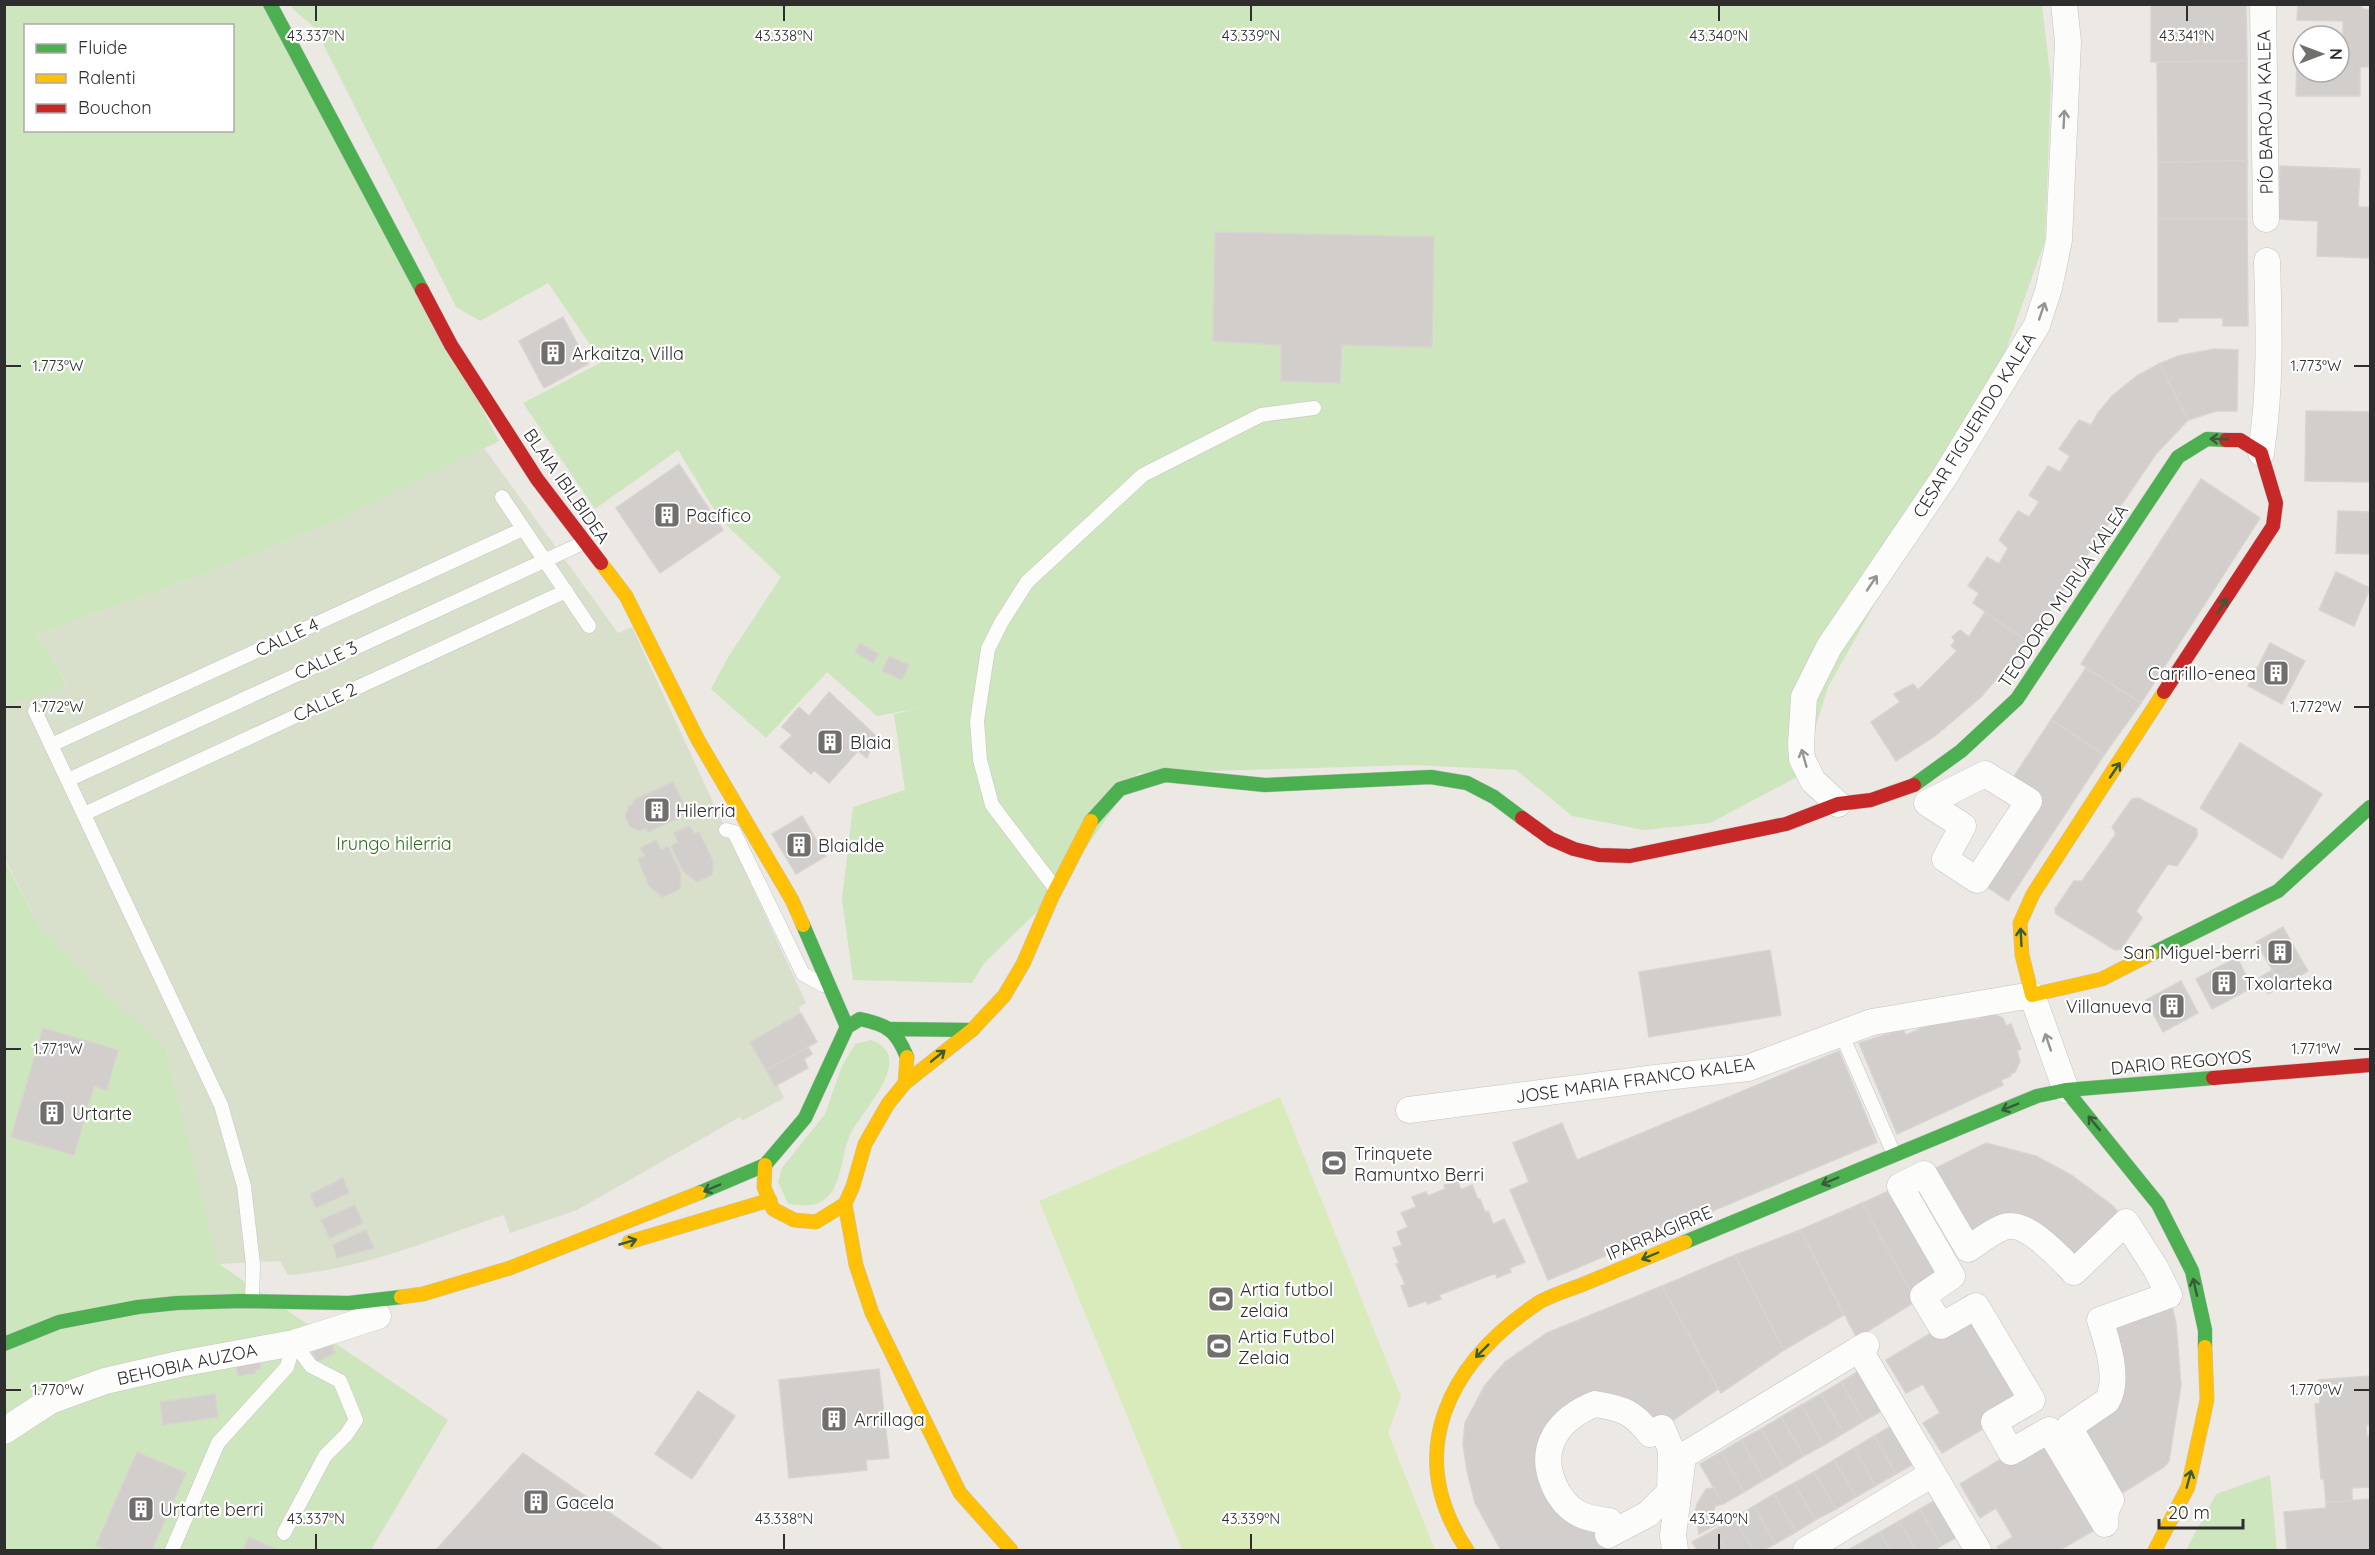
<svg xmlns="http://www.w3.org/2000/svg" width="2375" height="1555" font-family="Quicksand,sans-serif">
<rect width="100%" height="100%" fill="#ece8e4"/>
<g fill="#cee6be" fill-rule="evenodd">
<path d="M5,5H270L499,441L344,518L201,575L36,635L59,670L67,688L5,705ZM26,26H232V130H26Z"/>
<polygon points="291,5 2042,5 2051,82 2045,241 1985,409 1828,687 1801,775 1710,823 1644,830 1572,816 1516,770 1415,765 1138,773 1052,897 984,963 972,983 853,980 842,899 853,807 905,790 894,714 920,708 877,716 827,672 766,738 711,689 727,659 781,577 720,519 678,450 595,509 523,403 602,362 548,283 480,321 456,307 315,28 293,9"/>
<polygon points="4,859 37,923 112,999 166,1049 219,1264 448,1420 371,1550 5,1550"/>
<path d="M871,1040C918,1057 862,1110 850,1135C842,1153 842,1177 831,1193C820,1208 804,1206 788,1204L778,1182L782,1168L825,1114L842,1066L855,1044Z"/>
<polygon points="2270,1475 2277,1550 2186,1550 2216,1494"/>
</g>
<path fill="#d8e0cc" d="M484,448L618,633L632,627L806,1003L799,1007L808,1047L812,1054L804,1059L808,1068L778,1085L784,1098L742,1121L740,1117L577,1210L510,1233L504,1215C434,1238 363,1270 288,1275L280,1261L218,1264L166,1049L112,999L37,923L5,859V705L67,687L59,670L36,635L201,575L344,518Z"/>
<polygon fill="#d9eabb" points="1280,1097 1401,1397 1388,1433 1435,1550 1182,1550 1039,1201"/>
<g fill="#d1cecb" stroke="#d7d4d0" stroke-width="1.5">
<polygon points="2151,4 2246,4 2247,61 2151,62"/>
<polygon points="2298,4 2362,4 2362,9 2370,10 2370,67 2360,67 2360,96 2296,96 2297,53 2303,53 2303,72 2339,72 2339,54 2343,54 2343,21 2297,20"/>
<polygon points="2247,61 2247,161 2158,162 2157,62"/>
<polygon points="2247,161 2247,219 2158,219 2158,162"/>
<polygon points="2280,166 2360,169 2358,207 2370,207 2370,258 2317,256 2318,221 2278,219"/>
<polygon points="2158,219 2247,219 2248,326 2223,326 2223,318 2178,318 2178,322 2158,322"/>
<polygon points="1215,232 1434,237 1432,347 1342,345 1340,383 1281,381 1281,345 1213,341"/>
<polygon points="563,317 588,364 544,388 519,341"/>
<polygon points="2214,349 2238,350 2237,411 2216,411 2188,420 2159,364 2178,356"/>
<polygon points="2159,364 2188,420 2156,454 2028,642 1973,603 1979,593 1968,586 1987,557 1999,564 2008,548 1999,540 2018,511 2029,517 2039,502 2029,495 2048,466 2060,472 2070,456 2059,449 2079,420 2091,425 2098,413 2112,396 2137,376"/>
<polygon points="2306,411 2370,412 2370,482 2305,481"/>
<polygon points="679,464 723,530 660,573 616,508"/>
<polygon points="2201,479 2260,518 2141,703 2081,664"/>
<polygon points="2338,511 2370,512 2370,554 2336,553"/>
<polygon points="2336,572 2370,588 2354,626 2319,610"/>
<polygon points="1985,612 2028,642 1981,697 1935,736 1896,761 1871,722 1900,702 1894,694 1913,684 1918,690 1957,651 1951,646 1955,641 1952,637 1960,630 1969,637"/>
<polygon points="860,643 879,654 873,663 855,652"/>
<polygon points="2270,643 2305,661 2282,704 2248,686"/>
<polygon points="889,656 909,665 902,680 882,671"/>
<polygon points="2086,668 2141,703 2104,755 2051,720"/>
<polygon points="829,692 876,736 867,758 858,751 829,783 814,770 811,774 780,747 792,735 782,727 799,707 809,716"/>
<polygon points="2051,720 2104,755 2008,901 1977,880 2029,801 2007,787"/>
<polygon points="2240,743 2322,794 2282,859 2200,808"/>
<polygon points="673,782 688,814 648,832 646,828 640,831 630,827 625,816 629,806 634,804 633,800"/>
<polygon points="2138,798 2197,829 2197,836 2177,866 2168,864 2136,911 2142,918 2121,949 2115,950 2056,914 2055,909 2074,881 2082,881 2116,834 2112,827 2132,799"/>
<polygon points="802,816 826,856 796,874 772,834"/>
<polygon points="690,826 694,834 699,832 713,861 712,875 697,882 683,871 671,846 678,842 674,833"/>
<polygon points="656,840 661,850 668,846 681,874 680,889 663,897 649,886 638,859 645,856 640,848"/>
<polygon points="2283,927 2303,963 2277,978 2256,942"/>
<polygon points="1770,950 1781,1015 1649,1037 1639,972"/>
<polygon points="2237,957 2252,988 2212,1009 2196,979"/>
<polygon points="2303,963 2308,971 2268,994 2259,978 2272,970 2277,978"/>
<polygon points="2181,981 2198,1013 2163,1032 2146,1000"/>
<polygon points="801,1013 817,1042 766,1070 750,1042"/>
<polygon points="1993,1014 2003,1018 2006,1026 2011,1024 2021,1049 2017,1051 2020,1061 2015,1072 2011,1074 2011,1076 2001,1080 2003,1085 1897,1134 1859,1043 1903,1029 1906,1035 1928,1025 1975,1019 1975,1020"/>
<polygon points="43,1028 118,1050 107,1090 94,1086 74,1155 11,1137"/>
<polygon points="808,1047 812,1054 804,1059 808,1068 775,1086 766,1070"/>
<polygon points="1839,1051 1877,1142 1548,1280 1510,1190 1529,1182 1513,1143 1562,1123 1577,1160"/>
<polygon points="1986,1143 2036,1156 2071,1175 2113,1206 2126,1222 2074,1272 2004,1227 1968,1249 1924,1174"/>
<polygon points="343,1178 349,1193 316,1208 310,1194"/>
<polygon points="1457,1180 1461,1190 1472,1185 1478,1199 1480,1199 1485,1212 1488,1211 1493,1224 1504,1219 1525,1262 1510,1268 1511,1272 1497,1278 1496,1273 1439,1295 1441,1299 1428,1304 1426,1301 1409,1307 1401,1286 1405,1284 1396,1264 1399,1263 1393,1248 1402,1245 1397,1232 1408,1227 1401,1213 1416,1207 1412,1197 1426,1192 1428,1196 1445,1189 1444,1185"/>
<polygon points="1900,1186 1952,1276 1916,1301 1862,1203"/>
<polygon points="1862,1203 1916,1301 1857,1338 1800,1230"/>
<polygon points="355,1205 363,1223 330,1238 321,1220"/>
<polygon points="366,1230 374,1248 337,1258 333,1245"/>
<polygon points="1800,1230 1844,1315 1784,1350 1735,1255"/>
<polygon points="1735,1255 1784,1350 1721,1393 1662,1286"/>
<polygon points="1662,1286 1718,1389 1662,1428 1595,1404 1548,1463 1608,1535 1606,1550 1501,1550 1475,1503 1467,1471 1463,1444 1465,1423 1485,1385 1505,1362 1547,1333"/>
<polygon points="2169,1295 2176,1323 2181,1385 2169,1461 2164,1467 2111,1500 2069,1427 2113,1383 2100,1320"/>
<polygon points="1976,1306 2032,1400 1942,1453 1923,1423 1940,1413 1923,1384 1906,1393 1886,1360"/>
<polygon points="331,1343 335,1353 316,1362 312,1352"/>
<polygon points="260,1361 261,1369 255,1370 256,1373 238,1376 236,1365"/>
<polygon points="879,1369 889,1458 866,1460 867,1470 789,1478 779,1380"/>
<polygon points="1862,1369 1885,1409 1864,1421 1841,1382"/>
<polygon points="2370,1376 2370,1425 2366,1425 2367,1436 2370,1435 2370,1487 2352,1488 2352,1501 2326,1503 2324,1479 2321,1479 2315,1404 2320,1403 2318,1380"/>
<polygon points="1841,1382 1864,1421 1844,1433 1821,1394"/>
<polygon points="698,1391 735,1416 692,1479 655,1454"/>
<polygon points="215,1394 218,1417 163,1425 160,1402"/>
<polygon points="1821,1394 1844,1433 1824,1445 1801,1405"/>
<polygon points="1801,1405 1824,1445 1804,1456 1781,1417"/>
<polygon points="1781,1417 1804,1456 1784,1468 1761,1429"/>
<polygon points="1895,1424 1917,1462 1896,1474 1874,1436"/>
<polygon points="1761,1429 1784,1468 1764,1480 1741,1440"/>
<polygon points="1874,1436 1896,1474 1875,1486 1854,1448"/>
<polygon points="2039,1436 2105,1524 2060,1550 1999,1550 1997,1547 2013,1537 1996,1508 1980,1518 1960,1484"/>
<polygon points="1741,1440 1764,1480 1744,1492 1721,1452"/>
<polygon points="1854,1448 1875,1486 1856,1497 1834,1460"/>
<polygon points="137,1452 186,1473 152,1550 108,1550 96,1545"/>
<polygon points="1721,1452 1744,1492 1723,1504 1700,1464"/>
<polygon points="523,1453 664,1550 436,1550"/>
<polygon points="1834,1460 1856,1497 1836,1509 1814,1472"/>
<polygon points="1814,1472 1836,1509 1815,1520 1794,1483"/>
<polygon points="1794,1483 1815,1520 1796,1532 1774,1494"/>
<polygon points="1714,1488 1723,1504 1715,1506 1714,1509 1716,1525 1699,1534 1695,1512 1697,1504 1706,1489"/>
<polygon points="1774,1494 1796,1532 1775,1544 1754,1506"/>
<polygon points="1941,1497 1962,1534 1941,1546 1920,1509"/>
<polygon points="2370,1499 2370,1550 2287,1550 2284,1512 2326,1508 2326,1503"/>
<polygon points="1754,1506 1775,1544 1764,1550 1753,1550 1734,1518"/>
<polygon points="1920,1509 1941,1546 1934,1550 1916,1550 1899,1521"/>
<polygon points="1734,1518 1753,1550 1725,1550 1714,1530"/>
<polygon points="1899,1521 1916,1550 1890,1550 1880,1532"/>
<polygon points="1714,1530 1725,1550 1697,1550 1692,1542"/>
<polygon points="1880,1532 1890,1550 1863,1550 1859,1544"/>
<polygon points="249,1537 278,1550 243,1550"/>
<polygon points="1859,1544 1863,1550 1848,1550"/>
</g>
<g fill="none" stroke-linecap="round" stroke-linejoin="round">
<defs>
<g id="lane">
<polyline points="502,497 589,626"/>
<polyline points="35,711 221,1105 244,1186 253,1264 252,1301"/>
<polyline points="51,745 523,529"/>
<polyline points="68,780 585,542"/>
<polyline points="84,814 566,591"/>
<polyline points="726,830 734,832 803,974 823,985"/>
<polyline points="1055,888 992,805 980,760 977,721 988,649 1001,623 1027,582 1143,475 1261,415 1314,408"/>
<polyline points="1841,1033 1894,1154"/>
<polyline points="284,1533 325,1456 346,1435 356,1420 340,1381 311,1366 294,1343"/>
<polyline points="172,1550 218,1443 287,1367 294,1343"/>
</g>
<g id="street">
<polyline points="2263,4 2266,219"/>
<path d="M2261,453C2271,389 2269,325 2267,261"/>
<polygon points="1985,774 2029,801 1977,880 1945,859 1963,826 1927,803"/>
<polyline points="1838,804 1813,781 1802,759 1801,744 1804,697 1829,647 1945,476 2037,325 2049,288 2059,240 2068,42 2064,4"/>
<polyline points="1409,1110 1656,1078 1748,1068 1872,1022 2032,995 2066,1090"/>
<path d="M1924,1174L1968,1249C1979,1242 1992,1231 2004,1227C2026,1219 2060,1258 2074,1272L2126,1222L2156,1269L2169,1295L2100,1320C2107,1341 2120,1380 2107,1401L2069,1427L2111,1500L2106,1510L2105,1524L2049,1430L2011,1452L1994,1422L2032,1400L1976,1306L1941,1326L1923,1296L1952,1276L1900,1186Z"/>
<polyline points="1859,1349 1978,1550"/>
<path d="M1595,1404C1622,1408 1633,1412 1650,1434L1662,1428L1671,1449L1670,1492L1648,1514L1608,1535L1609,1521C1601,1520 1590,1519 1582,1515C1569,1510 1559,1497 1554,1485C1537,1446 1560,1418 1595,1404Z"/>
<polyline points="4,1431 50,1401 105,1381 179,1364 294,1343 378,1316"/>
<polyline points="1675,1550 1673,1535 1683,1456 1866,1345"/>
<polyline points="1806,1550 1932,1474"/>
</g>
<g id="fast">
<polyline points="270,4 422,290"/>
<polyline points="1914,785 1961,751 2017,699 2178,457 2207,439 2226,440"/>
<polyline points="1091,821 1120,789 1165,775 1265,785 1431,777 1467,783 1494,797 1522,818"/>
<polyline points="803,925 847,1027"/>
<polyline points="2151,954 2278,891 2370,807"/>
<polyline points="888,1029 972,1030"/>
<polyline points="2066,1090 2158,1204 2192,1271 2205,1330 2205,1347"/>
<path d="M699,1193L765,1165L805,1118L847,1027L860,1019C888,1025 896,1030 907,1057"/>
<polyline points="1685,1242 2037,1096 2066,1090 2213,1078"/>
<polyline points="4,1344 59,1322 138,1307 177,1303 241,1301 349,1303 401,1297"/>
</g>
<g id="slow">
<polyline points="601,563 626,596 698,740 792,900 803,925"/>
<polyline points="2151,954 2102,979 2032,995 2022,955 2020,923 2033,894 2164,692"/>
<polyline points="905,1083 972,1030 1004,996 1023,964 1052,897 1091,821"/>
<polyline points="765,1165 764,1187 773,1209 794,1220 816,1222 845,1204 853,1186 865,1144 888,1104 905,1083 907,1057"/>
<polyline points="845,1204 856,1265 872,1313 960,1493 1011,1550"/>
<polyline points="629,1242 770,1200"/>
<polyline points="401,1297 423,1294 510,1268 699,1193"/>
<path d="M1467,1550C1402,1452 1449,1363 1538,1303C1551,1295 1569,1290 1584,1284C1618,1270 1652,1256 1685,1242"/>
<polyline points="2155,1550 2188,1487 2207,1400 2205,1347"/>
</g>
<g id="jam">
<polyline points="422,290 451,345 537,479 601,563"/>
<polyline points="2164,692 2273,526 2276,503 2261,453 2240,440 2226,440"/>
<polyline points="1522,818 1551,839 1574,849 1599,855 1630,856 1786,824 1838,804 1871,800 1914,785"/>
<polyline points="2213,1078 2370,1065"/>
</g>
</defs>
<use href="#lane" stroke="#c5c4c5" stroke-width="15"/>
<use href="#street" stroke="#c5c4c5" stroke-width="27"/>
<use href="#fast" stroke="#c5c4c5" stroke-width="15"/>
<use href="#slow" stroke="#c5c4c5" stroke-width="15"/>
<use href="#jam" stroke="#c5c4c5" stroke-width="15"/>
<use href="#lane" stroke="#fcfcfb" stroke-width="14"/>
<use href="#street" stroke="#fcfcfb" stroke-width="26"/>
<use href="#fast" stroke="#4caf50" stroke-width="14"/>
<use href="#slow" stroke="#ffc107" stroke-width="14"/>
<use href="#jam" stroke="#c62828" stroke-width="14"/>
</g>
<defs><path id="oneway-shaft" d="M-6 0H5M1.5-3L5.5 0L1.5 3" fill="none" stroke-width="1.6" stroke-linecap="round" stroke-linejoin="round" transform="scale(1.5)"/></defs>
<g stroke="#959594">
<use href="#oneway-shaft" transform="translate(2064 119) rotate(-87)"/>
<use href="#oneway-shaft" transform="translate(2042 311) rotate(-71)"/>
<use href="#oneway-shaft" transform="translate(1872 583) rotate(-56)"/>
<use href="#oneway-shaft" transform="translate(1804 758) rotate(-106)"/>
<use href="#oneway-shaft" transform="translate(2048 1042) rotate(-109)"/>
</g>
<g stroke="#385b3a">
<use href="#oneway-shaft" transform="translate(2219 439) rotate(-178)"/>
<use href="#oneway-shaft" transform="translate(2222 606) rotate(-57)"/>
<use href="#oneway-shaft" transform="translate(2115 770) rotate(-56)"/>
<use href="#oneway-shaft" transform="translate(2021 937) rotate(-93)"/>
<use href="#oneway-shaft" transform="translate(938 1056) rotate(-39)"/>
<use href="#oneway-shaft" transform="translate(2010 1107) rotate(158)"/>
<use href="#oneway-shaft" transform="translate(2094 1123) rotate(-130)"/>
<use href="#oneway-shaft" transform="translate(1830 1181) rotate(157)"/>
<use href="#oneway-shaft" transform="translate(712 1188) rotate(157)"/>
<use href="#oneway-shaft" transform="translate(628 1242) rotate(-16)"/>
<use href="#oneway-shaft" transform="translate(1650 1256) rotate(157)"/>
<use href="#oneway-shaft" transform="translate(2195 1287) rotate(-103)"/>
<use href="#oneway-shaft" transform="translate(1482 1351) rotate(135)"/>
<use href="#oneway-shaft" transform="translate(2189 1479) rotate(-75)"/>
</g>
<path fill="none" stroke="#2e2e2e" stroke-width="2" d="M316,6V21M784,6V21M1251,6V21M1719,6V21M2187,6V21M6,366H21M2354,366H2369M6,707H21M2354,707H2369M6,1049H21M2354,1049H2369M6,1390H21M2354,1390H2369M316,1534V1549M784,1534V1549M1251,1534V1549M1719,1534V1549"/>
<defs>
<symbol id="building-square" viewBox="-11 -11 22 22"><rect x="-9" y="-9" width="18" height="18" rx="4" fill="#706f6e" stroke="#fff"/><path d="M-4-6H4V6H1V3H-1V6H-4ZM-2.5-4.3h1.7v1.8h-1.7ZM.8-4.3h1.7v1.8H.8ZM-2.5-1h1.7V.8h-1.7ZM.8-1h1.7V.8H.8Z" fill="#fff"/></symbol>
<symbol id="stadium-square" viewBox="-11 -11 22 22"><rect x="-9" y="-9" width="18" height="18" rx="4" fill="#706f6e" stroke="#fff"/><path d="M0-5a6.5 5 0 1 0 0 10a6.5 5 0 1 0 0-10ZM-3.5-1.8h7v3.6h-7Z" fill="#fff"/></symbol>
</defs>
<g fill-rule="evenodd">
<use href="#building-square" x="538" y="338" width="30" height="30"/>
<use href="#building-square" x="652" y="500" width="30" height="30"/>
<use href="#building-square" x="2261" y="658" width="30" height="30"/>
<use href="#building-square" x="815" y="727" width="30" height="30"/>
<use href="#building-square" x="642" y="795" width="30" height="30"/>
<use href="#building-square" x="784" y="830" width="30" height="30"/>
<use href="#building-square" x="2265" y="937" width="30" height="30"/>
<use href="#building-square" x="2209" y="968" width="30" height="30"/>
<use href="#building-square" x="2157" y="991" width="30" height="30"/>
<use href="#building-square" x="37" y="1098" width="30" height="30"/>
<use href="#stadium-square" x="1319" y="1148" width="30" height="30"/>
<use href="#stadium-square" x="1206" y="1284" width="30" height="30"/>
<use href="#stadium-square" x="1204" y="1331" width="30" height="30"/>
<use href="#building-square" x="819" y="1404" width="30" height="30"/>
<use href="#building-square" x="521" y="1487" width="30" height="30"/>
<use href="#building-square" x="126" y="1494" width="30" height="30"/>
</g>
<g text-anchor="middle" dominant-baseline="central" stroke-width="4.5" stroke-linejoin="round" paint-order="stroke">
<g font-size="18" fill="#2e2e2e" stroke="#fff">
<text transform="translate(2265 112) rotate(-91)">PÍO BAROJA KALEA</text>
<text transform="translate(1974 425) rotate(-58)">CESAR FIGUERIDO KALEA</text>
<text transform="translate(567 486) rotate(55)">BLAIA IBILBIDEA</text>
<text transform="translate(2063 596) rotate(-56)">TEODORO MURUA KALEA</text>
<text transform="translate(287 637) rotate(-25)">CALLE 4</text>
<text transform="translate(326 660) rotate(-25)">CALLE 3</text>
<text transform="translate(325 702) rotate(-25)">CALLE 2</text>
<text transform="translate(2181 1062) rotate(-5)">DARIO REGOYOS</text>
<text transform="translate(1635 1080) rotate(-8)">JOSE MARIA FRANCO KALEA</text>
<text transform="translate(1659 1233) rotate(-23)">IPARRAGIRRE</text>
<text transform="translate(187 1364) rotate(-12)">BEHOBIA AUZOA</text>
</g>
<g font-size="18" fill="#2e2e2e" stroke="#fff" text-anchor="start">
<text x="572" y="353">Arkaitza, Villa</text>
<text x="686" y="515">Pacífico</text>
<text x="2256" y="673" text-anchor="end">Carrillo-enea</text>
<text x="850" y="742">Blaia</text>
<text x="676" y="810">Hilerria</text>
<text x="818" y="845">Blaialde</text>
<text x="2260" y="952" text-anchor="end">San Miguel-berri</text>
<text x="2244" y="983">Txolarteka</text>
<text x="2152" y="1006" text-anchor="end">Villanueva</text>
<text x="72" y="1113">Urtarte</text>
<text x="1354" y="1153">Trinquete<tspan x="1354" dy="21">Ramuntxo Berri</tspan></text>
<text x="1240" y="1289">Artia futbol<tspan x="1240" dy="21">zelaia</tspan></text>
<text x="1238" y="1336">Artia Futbol<tspan x="1238" dy="21">Zelaia</tspan></text>
<text x="854" y="1419">Arrillaga</text>
<text x="556" y="1502">Gacela</text>
<text x="160" y="1509">Urtarte berri</text>
</g>
<g font-size="18" fill="#2c6e1b" stroke="#fff">
<text x="394" y="843">Irungo hilerria</text>
</g>
</g>
<g font-size="15" text-anchor="middle" fill="#2e2e2e" stroke="#fff" stroke-width="4.5" stroke-linejoin="round" paint-order="stroke">
<text x="316" y="41">43.337°N</text>
<text x="784" y="41">43.338°N</text>
<text x="1251" y="41">43.339°N</text>
<text x="1719" y="41">43.340°N</text>
<text x="2187" y="41">43.341°N</text>
<text x="2316" y="371">1.773°W</text>
<text x="58" y="371">1.773°W</text>
<text x="2316" y="712">1.772°W</text>
<text x="58" y="712">1.772°W</text>
<text x="2316" y="1054">1.771°W</text>
<text x="58" y="1054">1.771°W</text>
<text x="2316" y="1395">1.770°W</text>
<text x="58" y="1395">1.770°W</text>
<text x="316" y="1524">43.337°N</text>
<text x="784" y="1524">43.338°N</text>
<text x="1251" y="1524">43.339°N</text>
<text x="1719" y="1524">43.340°N</text>
</g>
<rect width="2375" height="1555" fill="none" stroke="#2e2e2e" stroke-width="12"/>
<rect x="24" y="24" width="210" height="108" fill="#ffffff" stroke="#ababab" stroke-width="1.5"/>
<rect x="36" y="44" width="30" height="9" fill="#4caf50" stroke="#ababab" stroke-width="1.5"/>
<text x="78" y="54" font-size="18" fill="#2e2e2e">Fluide</text>
<rect x="36" y="74" width="30" height="9" fill="#ffc107" stroke="#ababab" stroke-width="1.5"/>
<text x="78" y="84" font-size="18" fill="#2e2e2e">Ralenti</text>
<rect x="36" y="104" width="30" height="9" fill="#c62828" stroke="#ababab" stroke-width="1.5"/>
<text x="78" y="114" font-size="18" fill="#2e2e2e">Bouchon</text>
<g transform="translate(2321 54) rotate(90)"><circle r="28" fill="#ffffff" stroke="#ababab" stroke-width="1.5"/>
<path d="M0-4.5L10 22L0 15L-10 22Z" fill="#706f6e"/>
<text y="-9" font-size="16" font-weight="bold" text-anchor="middle" fill="#2e2e2e">N</text>
</g>
<path d="M2159 1519v9h84v-9" fill="none" stroke="#2e2e2e" stroke-width="3"/>
<text x="2168" y="1519" font-size="18" fill="#2e2e2e" stroke="#ffffff" stroke-width="4.5" paint-order="stroke">20 m</text>
</svg>
